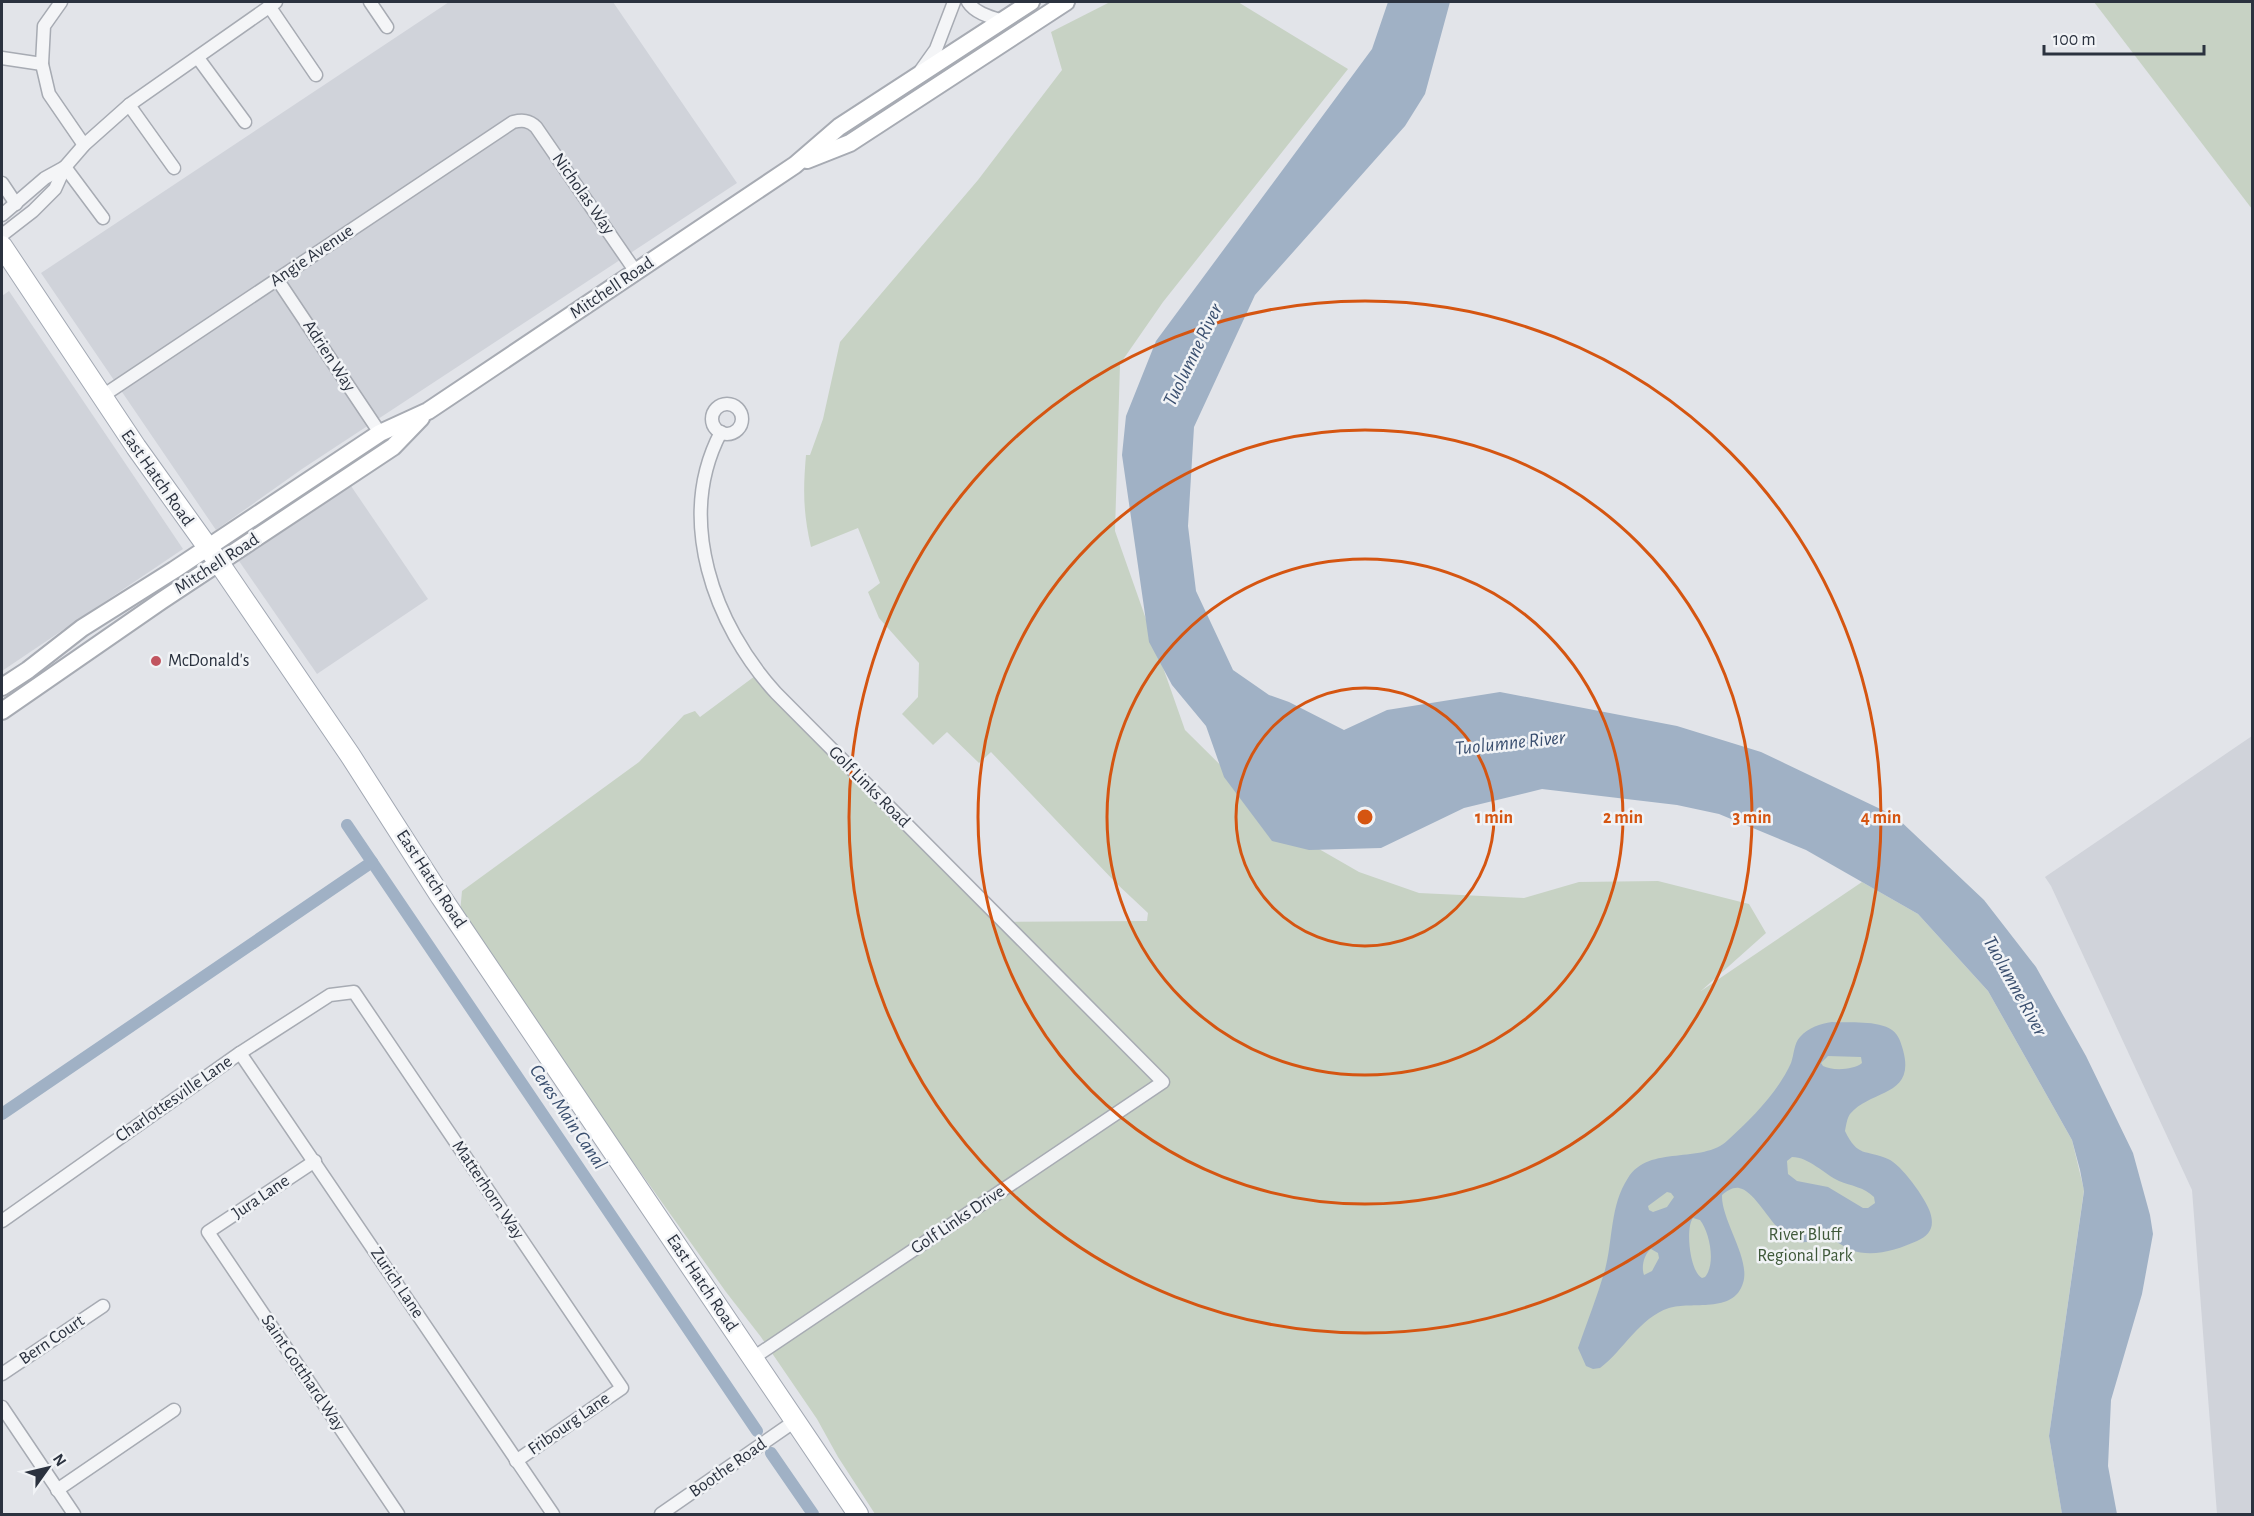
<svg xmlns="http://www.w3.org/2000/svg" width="2254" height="1516" font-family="'Alegreya Sans',sans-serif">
<rect width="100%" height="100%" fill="#e2e4e9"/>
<g fill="#d0d3da">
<polygon points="449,2 613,2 737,183 302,469 216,530 41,273"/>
<polygon points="9,291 183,549 2,671 2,296"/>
<polygon points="351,486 428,599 317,674 239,561"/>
<polygon points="2252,736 2252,1514 2217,1514 2192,1190 2051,886 2045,877"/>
</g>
<g fill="#c7d2c4">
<path d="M1110,2H1238L1348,69L1163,302L1120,364L1115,531L1185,730L1286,830L1359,872L1419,893L1524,898L1579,882L1658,881L1749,904L1766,933L1701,991L1862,882L1918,914L1988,991L2072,1140L2084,1190L2049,1436L2062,1514H875L838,1457L817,1419L761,1337L726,1292L631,1159L460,913L462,891L639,762L684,715L695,711L700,717L755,676L785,710L994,922L1147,921L1148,913L1116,883L991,752L979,763L947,732L933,745L902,714L918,697L919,663L879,618L868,592L880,583L858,528L811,547C803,512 803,490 806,455H810L823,419L840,342L978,180L1062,70L1051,32Z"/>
<polygon points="2094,2 2252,2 2252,209"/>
</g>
<g fill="#a0b1c5" fill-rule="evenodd">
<polygon points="1388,2 1450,2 1425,94 1405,126 1255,295 1194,427 1188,526 1196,591 1233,670 1269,695 1289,702 1344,730 1387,710 1500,692 1677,726 1761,752 1895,816 1984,900 2036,967 2086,1056 2133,1153 2150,1215 2153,1234 2142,1294 2111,1400 2108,1466 2117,1514 2062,1514 2049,1436 2084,1191 2080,1170 2072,1140 1988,991 1918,914 1806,850 1719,814 1677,805 1542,789 1464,808 1381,848 1309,850 1272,841 1224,777 1206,726 1172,685 1149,642 1122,455 1126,416 1156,341 1372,49"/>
<path d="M1832,1022C1849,1023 1878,1020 1892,1030C1899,1035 1901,1043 1903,1050C1916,1097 1871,1089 1850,1114C1847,1118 1846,1126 1845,1131C1858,1158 1865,1149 1888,1159C1901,1164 1926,1199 1930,1212C1935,1227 1930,1235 1917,1241C1897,1250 1872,1258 1851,1250C1842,1246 1835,1239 1826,1238C1815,1238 1807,1245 1795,1241C1774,1234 1757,1191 1739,1188C1733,1187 1727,1191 1722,1195C1721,1220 1751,1259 1743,1283C1734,1314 1691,1301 1669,1308C1639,1318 1624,1350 1600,1368L1593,1369L1586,1366L1578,1348C1587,1322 1597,1297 1605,1270C1613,1240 1610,1205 1628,1178C1649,1144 1702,1165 1728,1140C1751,1119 1778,1092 1791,1063C1794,1055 1794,1043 1800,1037C1809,1027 1820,1024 1832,1022ZM1828,1056L1861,1057L1862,1063C1854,1070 1832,1071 1823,1066L1821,1063ZM1792,1157C1809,1157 1824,1174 1839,1181C1851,1186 1864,1187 1874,1197L1875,1203L1868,1208H1863L1828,1187L1797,1181L1788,1174L1787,1161ZM1667,1192L1671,1193L1674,1197L1667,1207L1653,1212L1649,1210L1648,1206ZM1693,1218L1700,1220C1710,1233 1716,1264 1705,1277L1702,1278C1690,1272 1685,1228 1693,1218ZM1651,1249L1658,1253L1659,1258L1652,1271L1644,1275C1641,1267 1644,1254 1651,1249Z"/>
</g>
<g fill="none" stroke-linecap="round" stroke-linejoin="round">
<g stroke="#a0b1c5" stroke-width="12">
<polyline points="347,825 757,1431"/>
<polyline points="2,1114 372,862"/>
<polyline points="771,1453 813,1514"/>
</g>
<defs>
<g id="minor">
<polyline points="61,2 44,26 42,64 49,94 84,145"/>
<polyline points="370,2 387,27"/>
<path d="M968,2C975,13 990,17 1003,21"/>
<polyline points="269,6 316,75"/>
<polyline points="2,58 42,64"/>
<polyline points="198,58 245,122"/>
<polyline points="921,70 936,49 954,2"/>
<polyline points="129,105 174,168"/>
<polyline points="65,167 103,218"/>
<polyline points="2,183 16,204"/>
<polyline points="2,215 45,178 65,167"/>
<polyline points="2,235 33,211 55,189 65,167 84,145 129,105 276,2"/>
<polyline points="277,279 380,433"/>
<path d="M101,397L513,122C522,120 529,120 536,127L636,272"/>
<circle cx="727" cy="419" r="15"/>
<path d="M721,432C675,519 714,625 776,693L1163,1082L753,1358"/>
<polyline points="240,1053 553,1514"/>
<polyline points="315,1161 208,1232 398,1514"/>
<polyline points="2,1221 240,1053 330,995 354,992 622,1388 516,1461"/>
<polyline points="2,1374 103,1306"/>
<polyline points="2,1407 74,1514"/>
<polyline points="57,1490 174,1410"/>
<polyline points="661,1514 795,1421"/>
</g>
<g id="secondary">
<polyline points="807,160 850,143 1066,2"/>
<polyline points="2,687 28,670 82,628 174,570 380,433 428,411 795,165 839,127 1031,2"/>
<polyline points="2,711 161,601 393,447 421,418"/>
</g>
<polyline id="primary" points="2,246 136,447 219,563 350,755 441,897 858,1514"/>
</defs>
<use href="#minor" stroke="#a7abb3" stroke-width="15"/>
<use href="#secondary" stroke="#a7abb3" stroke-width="20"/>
<use href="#primary" stroke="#a2a8b3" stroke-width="22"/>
<use href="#minor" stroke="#f4f5f7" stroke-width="12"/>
<use href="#secondary" stroke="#fff" stroke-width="16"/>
<use href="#primary" stroke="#fff" stroke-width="20"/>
</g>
<g fill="none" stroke="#d55511" stroke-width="3">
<circle cx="1365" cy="817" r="129"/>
<circle cx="1365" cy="817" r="258"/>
<circle cx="1365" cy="817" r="387"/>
<circle cx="1365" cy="817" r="516"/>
</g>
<circle fill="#c1545f" stroke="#f1f3f6" stroke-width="2" cx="156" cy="661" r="6"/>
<g text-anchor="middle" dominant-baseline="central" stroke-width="5" stroke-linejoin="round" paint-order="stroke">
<g font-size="18" fill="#2b323f" stroke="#f1f3f6">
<text transform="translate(583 194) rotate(55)">Nicholas Way</text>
<text transform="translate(312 256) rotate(-34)">Angie Avenue</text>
<text transform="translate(612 288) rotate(-34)">Mitchell Road</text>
<text transform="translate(329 356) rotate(57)">Adrien Way</text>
<text transform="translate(157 478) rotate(55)">East Hatch Road</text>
<text transform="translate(217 564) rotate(-33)">Mitchell Road</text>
<text transform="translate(869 787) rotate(45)">Golf Links Road</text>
<text transform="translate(431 879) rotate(57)">East Hatch Road</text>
<text transform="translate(174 1099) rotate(-35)">Charlottesville Lane</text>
<text transform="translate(488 1190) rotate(56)">Matterhorn Way</text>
<text transform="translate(261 1197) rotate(-34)">Jura Lane</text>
<text transform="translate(958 1220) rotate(-34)">Golf Links Drive</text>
<text transform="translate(397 1283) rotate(56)">Zurich Lane</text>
<text transform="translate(702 1283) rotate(56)">East Hatch Road</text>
<text transform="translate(52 1340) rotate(-34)">Bern Court</text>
<text transform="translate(303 1373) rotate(56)">Saint Gotthard Way</text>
<text transform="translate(569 1424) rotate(-35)">Fribourg Lane</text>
<text transform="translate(728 1468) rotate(-35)">Boothe Road</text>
</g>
<g font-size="18" fill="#2b323f" stroke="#f1f3f6" text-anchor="start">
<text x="168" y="661">McDonald's</text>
</g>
<g font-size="18" fill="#3f593a" stroke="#f1f3f6">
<text x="1805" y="1235">River Bluff<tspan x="1805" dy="21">Regional Park</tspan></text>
</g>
<g font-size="20" font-style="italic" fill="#3a4f6f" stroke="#f1f3f6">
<text transform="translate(1193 355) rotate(-64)">Tuolumne River</text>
<text transform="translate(1510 743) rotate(-6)">Tuolumne River</text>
<text transform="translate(2015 986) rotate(61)">Tuolumne River</text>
<text transform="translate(568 1117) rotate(56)">Ceres Main Canal</text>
</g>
</g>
<circle cx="1365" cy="817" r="9" fill="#d55511" stroke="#f1f3f6" stroke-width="3"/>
<g font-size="18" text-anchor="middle" font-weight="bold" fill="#d55511" stroke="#f1f3f6" stroke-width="5" stroke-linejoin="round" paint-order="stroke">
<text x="1494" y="823">1 min</text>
<text x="1623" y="823">2 min</text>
<text x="1752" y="823">3 min</text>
<text x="1881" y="823">4 min</text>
</g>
<rect width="2254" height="1516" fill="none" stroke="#2b323f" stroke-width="6"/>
<g transform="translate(48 1468) rotate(56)" stroke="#f1f3f6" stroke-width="4.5" paint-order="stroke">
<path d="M0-4.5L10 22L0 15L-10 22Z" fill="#2b323f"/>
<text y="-9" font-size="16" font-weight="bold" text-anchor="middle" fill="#2b323f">N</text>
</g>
<path d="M2044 45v9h160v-9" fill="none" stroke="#2b323f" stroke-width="3"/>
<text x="2053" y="45" font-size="18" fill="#2b323f" stroke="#f1f3f6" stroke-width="4.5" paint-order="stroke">100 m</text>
</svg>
